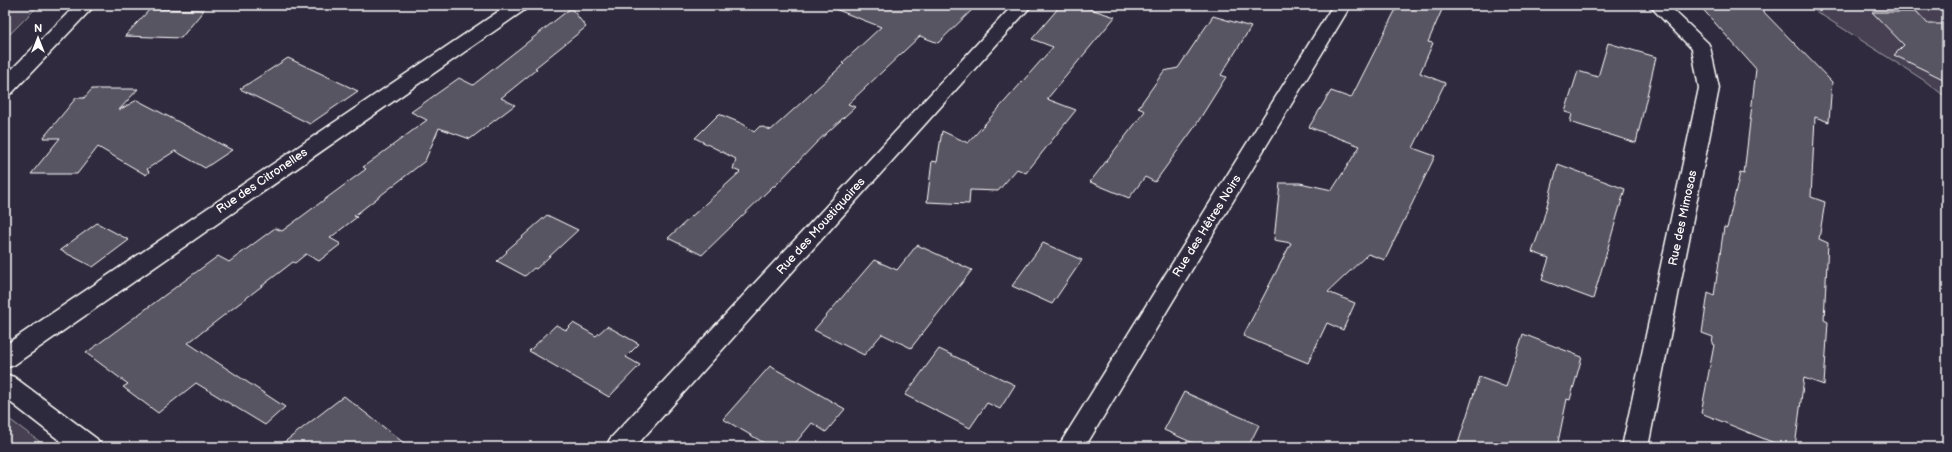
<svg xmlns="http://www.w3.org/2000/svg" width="1952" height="452" font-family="'Balsamiq Sans',sans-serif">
<rect width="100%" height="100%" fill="#2f2a3d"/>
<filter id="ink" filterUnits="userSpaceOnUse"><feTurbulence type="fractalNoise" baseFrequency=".025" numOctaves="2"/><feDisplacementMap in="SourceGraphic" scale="8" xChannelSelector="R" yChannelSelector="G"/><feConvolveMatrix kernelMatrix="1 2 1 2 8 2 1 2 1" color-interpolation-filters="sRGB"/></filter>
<g filter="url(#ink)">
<g fill="#464152" stroke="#a2a0a8">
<polygon points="5,5 39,5 5,39"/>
<polygon points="1806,5 1947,5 1947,98 1925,81"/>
<polygon points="5,416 47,447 5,447"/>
</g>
<g fill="#595564" stroke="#fff">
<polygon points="830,5 977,5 938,43 920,36 848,104 855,107 816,143 775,186 773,186 702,255 668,238 740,172 733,169 736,159 695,138 719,114 743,124 754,132 760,126 771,130 844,64 842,63 881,27 830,7"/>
<polygon points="1061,5 1078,5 1115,17 1047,99 1076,110 1026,173 1017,169 998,191 970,190 969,204 927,202 932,161 937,162 942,131 968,143 1053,47 1032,39"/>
<polygon points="1398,5 1444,5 1428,42 1433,43 1420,73 1445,83 1413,148 1435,156 1385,260 1368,254 1328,292 1355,303 1343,330 1327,323 1308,363 1243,336 1291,243 1274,240 1280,183 1300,183 1332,190 1360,146 1309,127 1331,91 1351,98"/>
<polygon points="1699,5 1757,5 1832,82 1829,122 1815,117 1811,197 1825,202 1819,239 1828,243 1824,320 1828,322 1824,385 1804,378 1795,447 1784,447 1701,413 1714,345 1712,344 1713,337 1702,333 1708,293 1714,296 1724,227 1727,228 1740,173 1744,174 1756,69"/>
<polygon points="571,8 586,27 535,68 537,69 501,98 515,105 470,139 439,128 425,161 354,216 357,217 330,238 341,244 319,261 306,254 295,263 293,262 188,343 285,407 265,425 196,383 158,413 123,387 128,384 86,353 218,256 229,262 275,228 282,231 366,169 363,167 427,120 411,112 459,78 473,85"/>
<polygon points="150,9 204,10 181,38 125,36"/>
<polygon points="1872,12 1917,12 1928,24 1947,24 1947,81 1894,55 1904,45"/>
<polygon points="1213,16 1251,27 1221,75 1226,77 1194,128 1155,182 1145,177 1129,198 1090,182 1145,111 1138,108 1164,71 1178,68"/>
<polygon points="1608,43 1656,57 1636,143 1570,122 1572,114 1565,112 1578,71 1598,77"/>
<polygon points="288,58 358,91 310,124 240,89"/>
<polygon points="92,89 138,89 119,110 137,100 232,150 205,168 175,151 147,169 149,172 146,175 98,147 77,174 31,174 60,138 43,138 76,98 84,98"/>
<polygon points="1558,164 1625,189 1593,299 1542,280 1549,258 1532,252 1542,224"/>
<polygon points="547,215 578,230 536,269 534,268 525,276 497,261 507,252 506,251"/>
<polygon points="97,223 129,240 93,267 60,250"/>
<polygon points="1043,243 1082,260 1052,304 1012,286"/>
<polygon points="917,245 972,270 911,348 882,334 864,355 814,330 874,260 897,270"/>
<polygon points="573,323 596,336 607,326 639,344 626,357 640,365 609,397 529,351 556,325 566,330"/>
<polygon points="1523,334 1582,357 1570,400 1567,399 1557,447 1457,447 1479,377 1506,387"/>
<polygon points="939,349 1015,385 1000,409 987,403 970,428 905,395"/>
<polygon points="770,366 845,409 826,432 812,423 792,447 771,447 723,419"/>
<polygon points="1184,392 1259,425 1248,447 1202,447 1164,430"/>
<polygon points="344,396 409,447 278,447"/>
</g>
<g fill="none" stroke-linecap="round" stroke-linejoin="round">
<defs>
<g id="street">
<polygon points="508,5 529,5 526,9 14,365 5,368 5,345"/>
<polygon points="1013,5 1032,5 635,447 606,447 610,439"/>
<polygon points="1333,5 1351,5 1085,447 1058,447"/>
<polygon points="1649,5 1668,5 1708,43 1710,47 1719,88 1648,447 1622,447 1699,88 1692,49"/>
<polygon points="5,374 14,377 97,439 101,447 68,447 5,398"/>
</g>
<polygon id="secondary" points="76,5 95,5 12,93 5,94 5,76"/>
</defs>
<use href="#street" stroke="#fff" stroke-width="3"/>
<use href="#secondary" stroke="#fff" stroke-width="3"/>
<use href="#street" fill="#2f2a3d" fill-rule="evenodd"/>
<use href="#secondary" fill="#2f2a3d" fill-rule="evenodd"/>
</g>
</g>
<g text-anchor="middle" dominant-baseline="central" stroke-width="4" stroke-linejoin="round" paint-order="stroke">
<g font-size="12" fill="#fff" stroke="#2f2a3d">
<text transform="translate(262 181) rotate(-34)">Rue des Citronelles</text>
<text transform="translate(1683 218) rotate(-78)">Rue des Mimosas</text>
<text transform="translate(821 226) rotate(-48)">Rue des Moustiquaires</text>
<text transform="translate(1207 226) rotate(-58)">Rue des Hêtres Noirs</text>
</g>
</g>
<rect width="1952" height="452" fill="none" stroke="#2f2a3d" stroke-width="20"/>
<rect x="10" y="10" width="1932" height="432" fill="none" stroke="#fff" stroke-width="1.5" filter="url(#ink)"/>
<g transform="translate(38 38)" stroke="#2f2a3d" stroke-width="3" paint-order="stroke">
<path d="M0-3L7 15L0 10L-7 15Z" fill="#ffffff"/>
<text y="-6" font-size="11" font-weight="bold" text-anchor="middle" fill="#ffffff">N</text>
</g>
</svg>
